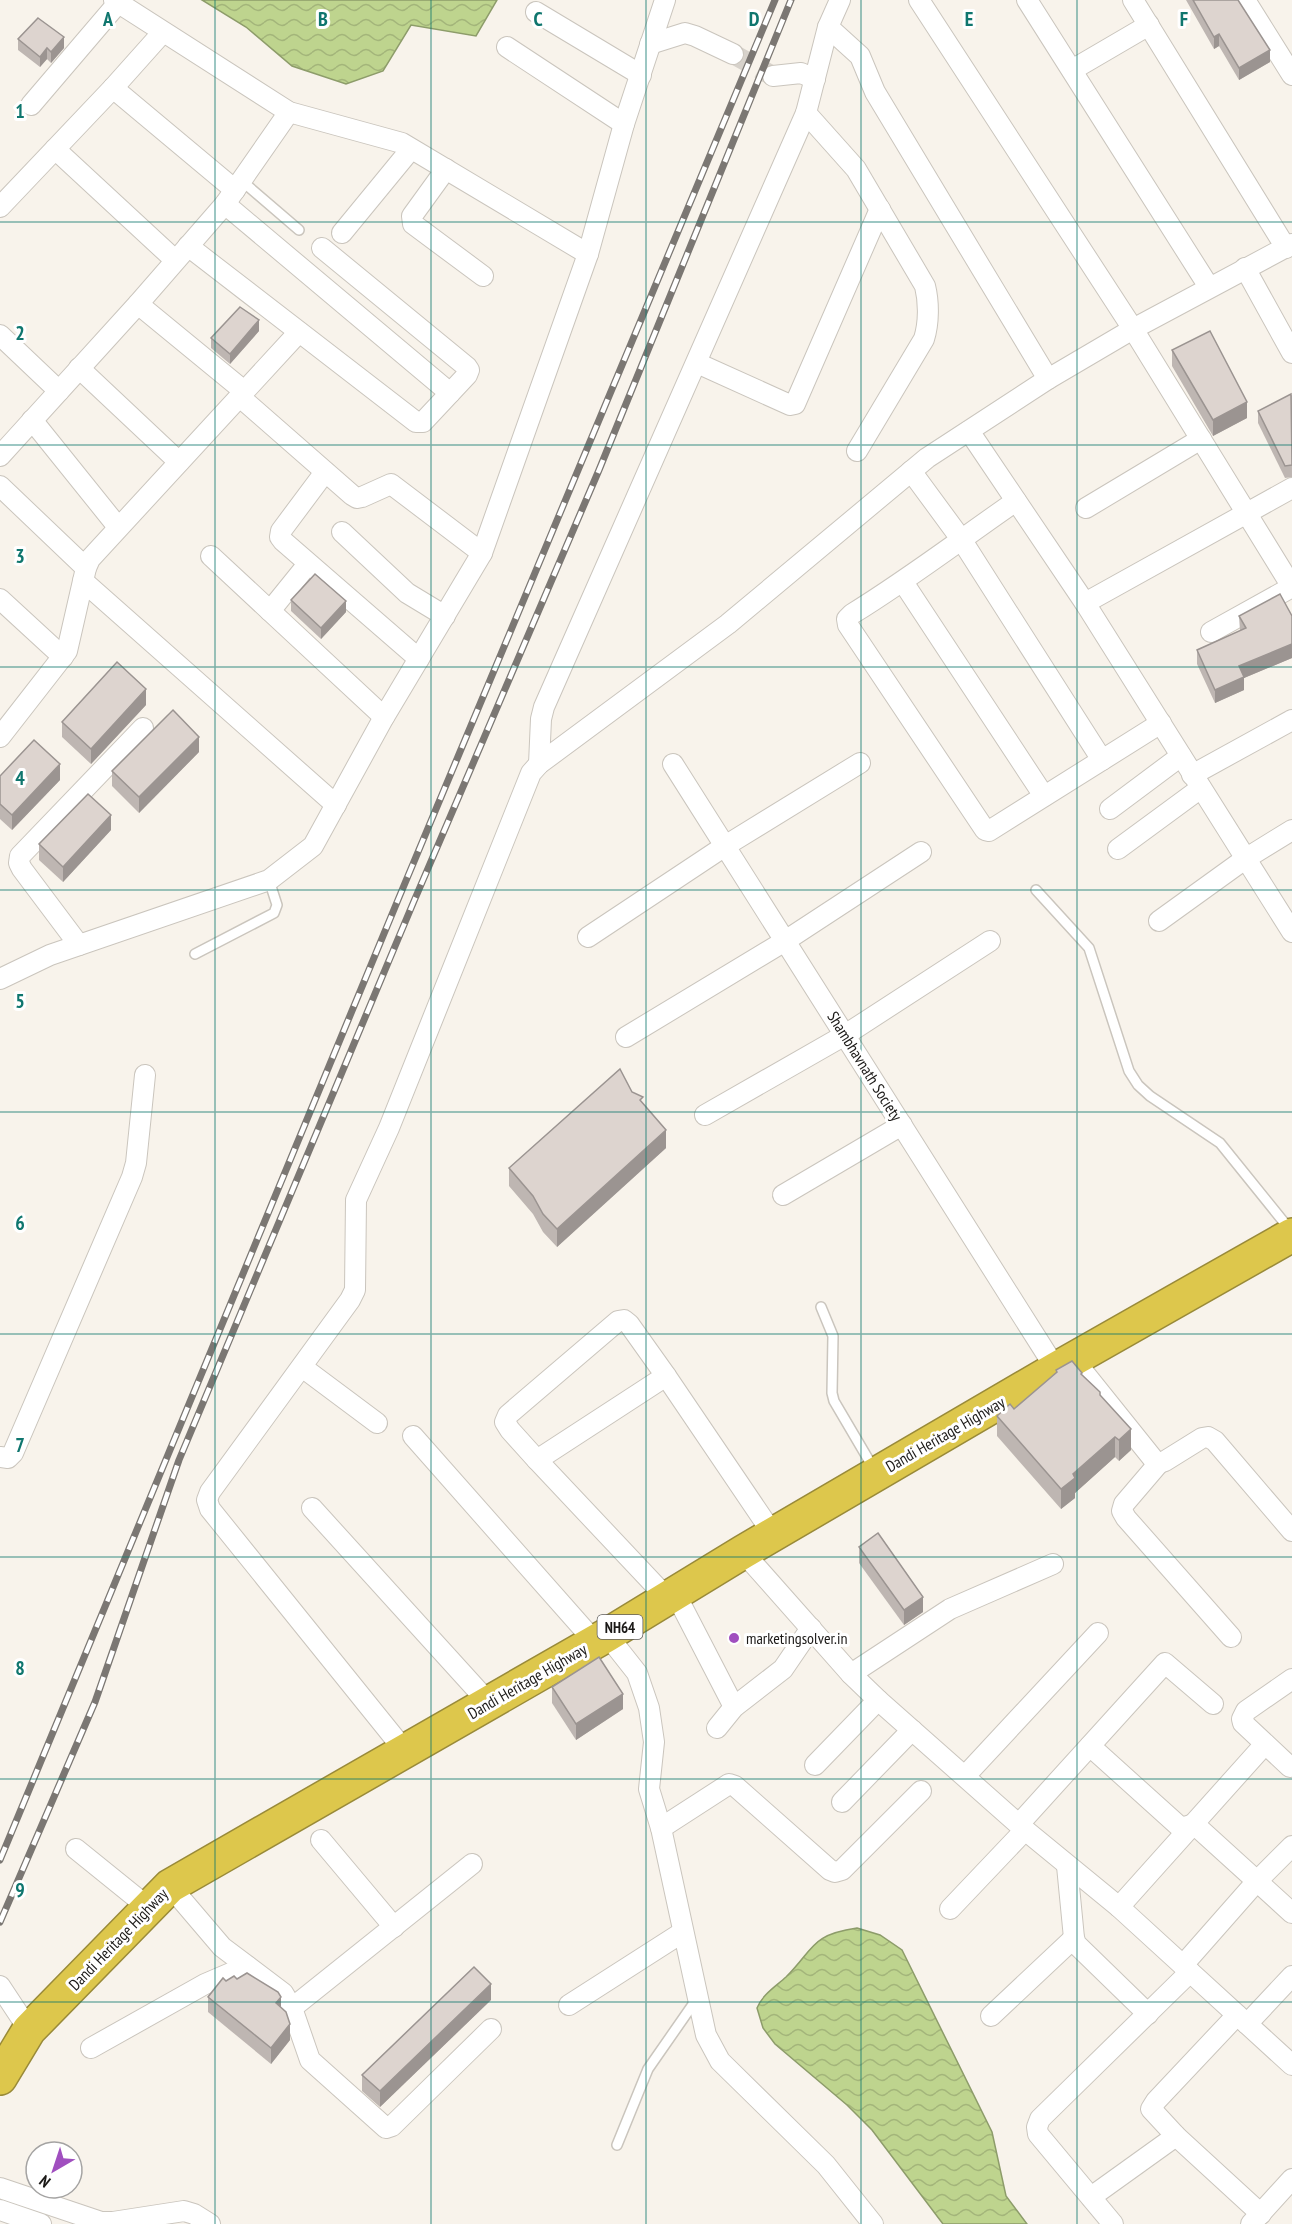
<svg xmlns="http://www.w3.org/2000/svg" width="1292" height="2224" font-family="'PT Sans Narrow',sans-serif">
<defs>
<pattern id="water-waves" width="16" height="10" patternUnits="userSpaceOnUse" patternTransform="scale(1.5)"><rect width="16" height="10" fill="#bed48e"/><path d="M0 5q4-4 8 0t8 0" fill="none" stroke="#a3b57a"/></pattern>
</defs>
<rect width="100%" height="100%" fill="#f8f3eb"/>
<g fill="url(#water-waves)" stroke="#8d9c6a" stroke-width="1.5">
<polygon points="202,0 497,0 476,36 411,25 383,71 346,84 292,66 246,27"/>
<path d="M857,1928L880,1935L902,1950L992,2132L1006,2196L1027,2224H943L872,2130L847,2105L775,2044L763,2028L757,2008C763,1994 775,1987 786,1977C815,1948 810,1935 857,1928Z"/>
</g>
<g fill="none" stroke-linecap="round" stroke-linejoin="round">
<polyline stroke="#d7d2cb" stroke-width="20" stroke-dasharray="20 10" stroke-linecap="butt" points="733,54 773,76"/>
<defs>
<g id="lane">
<polyline points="242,181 299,230"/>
<polyline points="1036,890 1089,948 1129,1071 1138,1085 1150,1096 1220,1143 1291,1231"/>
<polyline points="195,954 274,913 277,905 269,880"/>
<polyline points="821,1307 833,1336 832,1393 834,1401 874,1469"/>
<polyline points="617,2145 648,2069 696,2000"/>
</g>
<g id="street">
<polyline points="114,0 289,112 402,143 588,254"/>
<polyline points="919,0 1133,329 1292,587"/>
<polyline points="1027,0 1209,287"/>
<polyline points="1133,0 1286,248"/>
<polyline points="1245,0 1292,75"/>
<polyline points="536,12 641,75"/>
<polyline points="828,27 860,56 875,92 1048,379"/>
<polyline points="650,44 685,33 695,36 733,54"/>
<polyline points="507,47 624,124"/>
<polyline points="1072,70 1149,25"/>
<polyline points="773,76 801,73 815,79"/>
<polyline points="113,88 235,190"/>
<polyline points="31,105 118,3"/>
<path d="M806,113L856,169L925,286C929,302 929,323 924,339L857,451"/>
<polyline points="55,149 175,260"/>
<polyline points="446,169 412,216 413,224 483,276"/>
<polyline points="225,204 450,393"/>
<polyline points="0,207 113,88 163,32"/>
<polyline points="342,233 411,149"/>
<polyline points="188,246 416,422 423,422 467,375 469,370 467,367 322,248"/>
<polyline points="1245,268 1292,353"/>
<polyline points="138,304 244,391"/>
<polyline points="0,335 59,391"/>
<polyline points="697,363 790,405 795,404 880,209"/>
<polyline points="79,368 179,462"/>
<polyline points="240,397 352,495 357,498 362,497 391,484 482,553"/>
<polyline points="32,420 118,527"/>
<polyline points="969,431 1085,603 1292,932"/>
<polyline points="0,456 138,304 225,204 289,112"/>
<polyline points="911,471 961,539 1102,760"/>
<polyline points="325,472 281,531 280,537 283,541 419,659"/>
<polyline points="0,486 86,568"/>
<path d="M1016,501C961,539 909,579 852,614L847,619L848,625L985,830L989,831L1161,723"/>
<polyline points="1086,508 1201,439"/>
<polyline points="342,532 407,593 445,616"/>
<polyline points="211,556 384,717"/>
<polyline points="83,581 336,805"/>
<polyline points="903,582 1044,796"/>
<polyline points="0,599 63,657"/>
<polyline points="1085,603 1292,488"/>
<polyline points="270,611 308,564"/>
<polyline points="1211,632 1292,587"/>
<polyline points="0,737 67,651 86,568 90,559 299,332"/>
<polyline points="539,764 541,719 544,707 806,113 828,27 840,0"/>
<polyline points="673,764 1056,1369"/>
<polyline points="1192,775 1292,720"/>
<polyline points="1110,809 1181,756"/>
<polyline points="1118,849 1201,788"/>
<polyline points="1159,921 1245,859 1292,830"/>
<polyline points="588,937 725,846 860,763"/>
<polyline points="79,945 22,869 19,863 20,856 143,728"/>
<polyline points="0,979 50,955 269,880 313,846 384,717 482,553 588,254 624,124 665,0"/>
<polyline points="626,1037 785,941 921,852"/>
<polyline points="705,1115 845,1035 990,941"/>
<polyline points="783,1195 902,1125"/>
<polyline points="1073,1359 1154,1460 1159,1463 1165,1461 1202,1438 1208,1437 1215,1441 1292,1531"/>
<polyline points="302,1367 377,1423"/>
<polyline points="413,1436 595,1642"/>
<polyline points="0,1457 8,1458 13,1453 132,1177 136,1163 145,1075"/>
<polyline points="537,1460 666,1376"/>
<polyline points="1159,1463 1124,1504 1122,1511 1126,1518 1231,1637"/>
<polyline points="312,1508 489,1703"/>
<polyline points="743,1552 851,1674 878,1700 1025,1830 1119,1907 1292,2065"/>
<polyline points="675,1593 734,1707"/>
<polyline points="667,1598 537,1460 510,1430 505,1422 508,1415 618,1321 624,1320 629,1324 666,1376 773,1534"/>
<polyline points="607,1635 637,1673 649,1708 654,1742 649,1789 661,1828 706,2035 720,2061 826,2165 873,2224"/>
<polyline points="851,1674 950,1609 1053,1564"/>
<polyline points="717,1728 734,1707 783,1669 811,1628"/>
<polyline points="1090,1746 1181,1828 1194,1824 1292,1913"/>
<polyline points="405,1751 210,1509 207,1500 210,1492 350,1300 355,1290 356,1200 389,1128 531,773 539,764 728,624 927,458 1048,379 1133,329 1292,244"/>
<polyline points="815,1765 878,1700"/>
<polyline points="1290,1767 1243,1723 1242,1719 1246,1711 1292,1679"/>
<polyline points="965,1776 1098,1633"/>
<polyline points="842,1802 912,1730"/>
<polyline points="1019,1824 1165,1663 1213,1704"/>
<polyline points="661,1828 729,1784 735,1786 830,1870 835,1872 842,1870 921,1791"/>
<polyline points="321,1840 394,1927"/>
<polyline points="76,1849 149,1908"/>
<polyline points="1067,1866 1074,1938 1076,1944 1148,2014"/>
<polyline points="170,1886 222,1947 283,1993 292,2008 310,2060 386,2128 392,2126 491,2029"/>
<polyline points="1119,1907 1265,1744"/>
<polyline points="950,1909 1025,1830"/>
<polyline points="1183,1965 1257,1881 1292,1846"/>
<polyline points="0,1986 29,2030"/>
<polyline points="569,2005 683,1932"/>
<polyline points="292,2008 472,1864"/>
<polyline points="1237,2015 1156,2101 1151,2109 1176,2136 1261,2214"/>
<polyline points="991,2016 1074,1938"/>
<polyline points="1247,2024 1292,1976"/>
<polyline points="91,2048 205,1984 247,1966"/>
<polyline points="0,2188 101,2222 113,2222 184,2211 194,2214 210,2224"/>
<polyline points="1091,2197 1176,2136"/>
<polyline points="0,2210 41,2224"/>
<polyline points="1113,2224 1038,2134 1037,2127 1040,2119 1190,1972"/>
<polyline points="1251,2224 1292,2179"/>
</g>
<polyline id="highway" points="0,2078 29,2030 170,1886 607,1635 743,1552 1056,1369 1292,1235"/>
</defs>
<use href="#lane" stroke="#cac5bd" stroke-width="12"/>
<use href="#street" stroke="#cac5bd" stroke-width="22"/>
<use href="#highway" stroke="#998a39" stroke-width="36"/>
<use href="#lane" stroke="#fff" stroke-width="9"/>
<use href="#street" stroke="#fff" stroke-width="20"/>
<use href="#highway" stroke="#ddc74c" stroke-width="33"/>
<defs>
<g id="rail">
<polyline points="0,1860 400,895 775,0"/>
<polyline points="0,1922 95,1702 179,1460 414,901 599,470 791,0"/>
</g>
</defs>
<use href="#rail" stroke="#7b7773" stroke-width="7"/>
<use href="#rail" stroke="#fff" stroke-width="4.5" stroke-dasharray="14" stroke-linecap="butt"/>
</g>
<g fill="#beb6b2">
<polygon points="1186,0 1238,0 1270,62 1239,80 1219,46 1214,49"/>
<polygon points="18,39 64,48 51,63 47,59 40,67 18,50"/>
<polygon points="259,331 230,364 211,348 211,338"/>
<polygon points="1172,350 1247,418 1213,436 1172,366"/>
<polygon points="1292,395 1292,477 1285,478 1258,423 1258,411"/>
<polygon points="291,600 346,612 321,639 291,611"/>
<polygon points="1239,616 1292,616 1292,658 1244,678 1244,690 1215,703 1197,664 1197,650 1240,631"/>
<polygon points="146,705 91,764 62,737 62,722"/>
<polygon points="199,752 139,813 112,786 112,771"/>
<polygon points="0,776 60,780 12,830 0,819"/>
<polygon points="111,830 63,882 39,860 39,844"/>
<polygon points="632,1092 643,1104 666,1148 557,1247 543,1232 533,1214 509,1186 509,1168"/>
<polygon points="1056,1370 1082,1375 1100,1396 1131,1450 1119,1461 1115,1457 1075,1493 1075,1498 1061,1509 997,1436 997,1416 1014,1409 1056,1374"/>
<polygon points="859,1547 923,1612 904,1625 859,1563"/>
<polygon points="552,1687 623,1709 576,1740 552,1703"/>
<polygon points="237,1979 281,2008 290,2040 271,2064 208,2012 208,1997 226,1981"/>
<polygon points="491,2000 380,2107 362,2091 362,2075"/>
</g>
<g fill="#9b9491">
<polygon points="1219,34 1219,46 1214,49 1214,37"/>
<polygon points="64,37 64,48 51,63 51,52"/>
<polygon points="47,48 47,59 40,67 40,57"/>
<polygon points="1270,50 1270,62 1239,80 1239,68"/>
<polygon points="259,320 259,331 230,364 230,354"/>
<polygon points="1247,402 1247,418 1213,436 1213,420"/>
<polygon points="346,601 346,612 321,639 321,628"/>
<polygon points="1292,644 1292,658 1244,678 1244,690 1215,703 1215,690 1239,666"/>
<polygon points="146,689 146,705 91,764 91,749"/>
<polygon points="199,737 199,752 139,813 139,797"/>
<polygon points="60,764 60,780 12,830 12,815"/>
<polygon points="111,815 111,830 63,882 63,867"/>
<polygon points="666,1130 666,1148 557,1247 557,1229"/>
<polygon points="1131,1429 1131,1450 1119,1461 1119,1440"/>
<polygon points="1115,1437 1115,1457 1075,1493 1075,1498 1061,1509 1061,1489 1073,1474"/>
<polygon points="923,1597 923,1612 904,1625 904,1610"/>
<polygon points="623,1694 623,1709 576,1740 576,1724"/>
<polygon points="491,1984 491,2000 380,2107 380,2091"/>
<polygon points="281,1997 281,2013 276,2003"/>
<polygon points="290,2024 290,2040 271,2064 271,2048"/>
</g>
<g fill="#ddd4cf" stroke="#9b9491" stroke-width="1.5">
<polygon points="1193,0 1238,0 1270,50 1239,68 1219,34 1214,37"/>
<polygon points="38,18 64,37 51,52 47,48 40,57 18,39"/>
<polygon points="240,307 259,320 230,354 211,338"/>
<polygon points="1210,331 1247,402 1213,420 1172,350"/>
<polygon points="1291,394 1292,465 1285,466 1258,411"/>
<polygon points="315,574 346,601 321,628 291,600"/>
<polygon points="1280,594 1292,616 1292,644 1239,666 1244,677 1215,690 1197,650 1246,628 1239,616"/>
<polygon points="117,662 146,689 91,749 62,722"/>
<polygon points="173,710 199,737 139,797 112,771"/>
<polygon points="34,740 60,764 12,815 0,804 0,776"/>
<polygon points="88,794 111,815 63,867 39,844"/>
<polygon points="620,1069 632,1092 643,1097 640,1100 666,1130 557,1229 543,1214 533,1196 509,1168"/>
<polygon points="1072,1361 1082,1373 1081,1374 1100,1392 1100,1395 1131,1429 1119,1440 1115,1437 1073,1474 1075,1478 1061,1489 997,1416 1010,1404 1014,1409 1057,1372 1056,1370"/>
<polygon points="878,1533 923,1597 904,1610 859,1547"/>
<polygon points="599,1657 623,1694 576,1724 552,1687"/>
<polygon points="474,1967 491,1984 380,2091 362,2075"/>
<polygon points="247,1973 278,1992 281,1997 276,2003 286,2012 290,2024 271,2048 208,1997 223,1978 226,1981 234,1976 237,1979"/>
</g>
<path fill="none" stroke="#0f766e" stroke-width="1.5" stroke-opacity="0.55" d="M215,0V2224M431,0V2224M646,0V2224M861,0V2224M1077,0V2224M0,222H1292M0,445H1292M0,667H1292M0,890H1292M0,1112H1292M0,1334H1292M0,1557H1292M0,1779H1292M0,2002H1292"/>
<circle fill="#a04fbf" stroke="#fff" stroke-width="2" cx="734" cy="1638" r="6"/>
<g text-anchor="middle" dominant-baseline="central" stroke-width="6" stroke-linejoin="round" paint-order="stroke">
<rect fill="#fff" stroke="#5f5e5d" stroke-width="1.5" x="597.5" y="1615" width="45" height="24" rx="4.5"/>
<g font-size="15" font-weight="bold" fill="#1b1917">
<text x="620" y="1627">NH64</text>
</g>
<g font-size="16" fill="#1b1917" stroke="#fff">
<text transform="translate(865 1066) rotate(58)">Shambhavnath Society</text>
<text transform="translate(945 1434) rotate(-30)">Dandi Heritage Highway</text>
<text transform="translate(527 1681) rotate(-30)">Dandi Heritage Highway</text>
<text transform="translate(118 1939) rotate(-46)">Dandi Heritage Highway</text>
</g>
<g font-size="16" fill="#1b1917" stroke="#fff" text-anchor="start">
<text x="746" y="1638">marketingsolver.in</text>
</g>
</g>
<g font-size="20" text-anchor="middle" font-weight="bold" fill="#0f766e" stroke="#fff" stroke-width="6" stroke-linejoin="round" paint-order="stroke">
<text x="108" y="26">A</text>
<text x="323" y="26">B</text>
<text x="538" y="26">C</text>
<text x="754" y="26">D</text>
<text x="969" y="26">E</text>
<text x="1184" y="26">F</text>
<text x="20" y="118">1</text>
<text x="20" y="340">2</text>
<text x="20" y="563">3</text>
<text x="20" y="785">4</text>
<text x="20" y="1008">5</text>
<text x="20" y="1230">6</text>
<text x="20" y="1452">7</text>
<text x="20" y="1675">8</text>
<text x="20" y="1897">9</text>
</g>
<g transform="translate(54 2170) rotate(219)"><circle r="28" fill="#ffffff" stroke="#a4a3a2" stroke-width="1.5"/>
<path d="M0-4.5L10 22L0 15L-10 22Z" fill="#a04fbf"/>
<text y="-9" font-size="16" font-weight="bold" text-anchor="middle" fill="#1b1917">N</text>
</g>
</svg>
